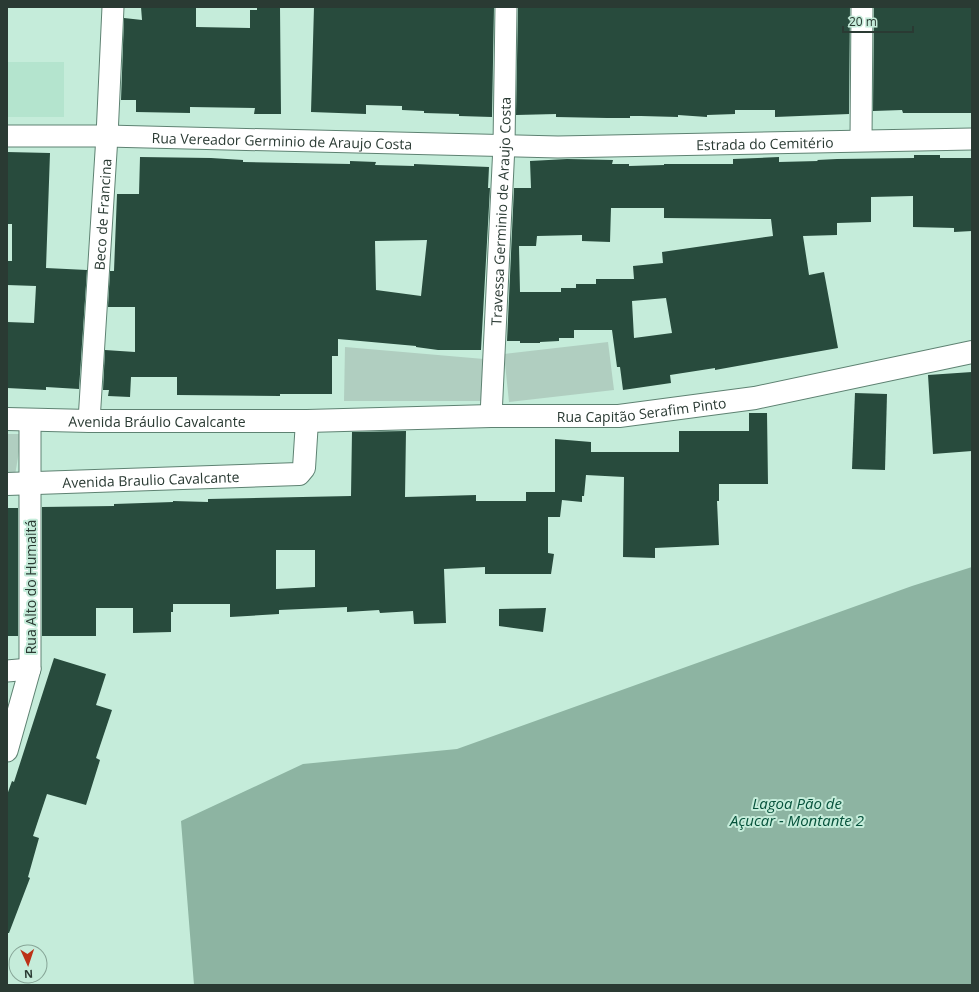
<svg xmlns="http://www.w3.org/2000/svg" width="979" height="992" font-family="'Open Sans',sans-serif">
<rect width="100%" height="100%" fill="#c5ecda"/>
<rect fill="#b4e4ce" x="7" y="62" width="57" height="55"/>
<g fill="#b0cec0">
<polygon points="608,342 614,390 509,402 504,354"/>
<polygon points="345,347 484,359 484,401 344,401"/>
<polygon points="7,434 22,434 15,475 7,475"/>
</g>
<polygon fill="#8db4a2" points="972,567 972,985 194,985 181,821 303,764 457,749 912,586"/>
<g fill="#284b3d" fill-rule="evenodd">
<polygon points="141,7 196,7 196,27 250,28 250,10 257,10 257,7 280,7 281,114 254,114 255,108 190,107 190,113 136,112 136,100 121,100 124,18 142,20"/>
<polygon points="314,7 494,7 492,117 459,116 459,114 424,113 424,111 402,110 402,106 366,105 366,114 311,112"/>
<polygon points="518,7 558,8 568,7 850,7 849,114 775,117 775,110 735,110 735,114 707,115 707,117 678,115 678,117 641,116 630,116 630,118 607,118 556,117 556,114 516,115"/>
<polygon points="874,7 972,7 972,113 903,113 902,110 873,111"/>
<polygon points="7,152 50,153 46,268 87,270 79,389 46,387 46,390 7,388 7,322 34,323 36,286 7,285 7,261 12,261 12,224 7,224"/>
<path d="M914,155H940V158H972V231L954,232V228L913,227V196L871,197V222L837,223V235L803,236L809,275L824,272L838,348L715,370V368L670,375L671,383L623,390L620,367H617L612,330H574V338H559V341L540,342V343H520V341H507L514,188H531L530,161L567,159L613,160L612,164H629V166L664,165V164H733V159L779,157V162L818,161L817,160L837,159L914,158ZM611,208H664V218L771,219L773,236L662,252L663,263L633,266L634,279H596V284H576V288H561V292H520L519,246H536L537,236L582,235V241L610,242ZM666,298L672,333L634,338L632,301Z"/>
<path d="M140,157L211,158L243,160V162L350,164V161L376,162L375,165L414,166V164L489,167L488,188H490L481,350H438L416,347V346L338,339V356H332V394H280V396L177,395V377H131L130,397L108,396L109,390H103L105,350L135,352V307H108L110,271H114L117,194H139ZM427,240L421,296L376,290L375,241Z"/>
<polygon points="972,372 972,451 933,454 928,375"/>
<polygon points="855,393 887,394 885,470 852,469"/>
<path d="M749,413H767L768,484H719V501H717L719,545L655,548V558L623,557L624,477L586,475L584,496H582V502L562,500L560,517H548V553L554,554L551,574H485V567L444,569L446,623L414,624L413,611L380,613L379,610L347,612V607L279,610V614L230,617V604H173V612H171V632L133,633V608H96V636H42V507L114,506V504L173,502V501L208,502V499L351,496L352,432L406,431L405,497L476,495V501H526V492H555V439L591,442V452H679V431H749ZM276,550H315V587L276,589Z"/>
<rect x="7" y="508" width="11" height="128"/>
<polygon points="546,608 543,632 499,626 499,609"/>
<polygon points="54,658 106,674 96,705 112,710 96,758 100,760 86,805 47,794 33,836 39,838 28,877 30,878 9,933 7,933 7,795 12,781 14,782"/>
</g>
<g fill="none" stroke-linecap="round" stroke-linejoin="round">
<defs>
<g id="street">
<path id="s1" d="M7,136H107L558,147L972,139"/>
<polyline points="861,140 862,7"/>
<path id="s2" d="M491,416L504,145L506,7"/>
<path id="s3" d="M89,421L107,136L113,7"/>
<polyline points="7,671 30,669"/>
<polyline points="7,751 30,669 30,420"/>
</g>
<g id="secondary">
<path id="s4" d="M7,419L89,421H307L491,416H619L755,398L972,352"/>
<path id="s5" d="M7,484L299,474L304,468L307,421"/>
</g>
</defs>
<use href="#street" stroke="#5e8272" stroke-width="23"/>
<use href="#secondary" stroke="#5e8272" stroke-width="24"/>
<use href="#street" stroke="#fff" stroke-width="21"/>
<use href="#secondary" stroke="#fff" stroke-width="22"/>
</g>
<g text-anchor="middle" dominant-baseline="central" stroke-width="4" stroke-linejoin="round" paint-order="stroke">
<g font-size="14" fill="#2a3a33" stroke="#c5ecda">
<text stroke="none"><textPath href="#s1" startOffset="275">Rua Vereador Germinio de Araujo Costa</textPath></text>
<text stroke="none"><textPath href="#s1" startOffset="758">Estrada do Cemitério</textPath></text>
<text stroke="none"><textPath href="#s2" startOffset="205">Travessa Germinio de Araujo Costa</textPath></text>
<text stroke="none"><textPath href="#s3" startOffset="207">Beco de Francina</textPath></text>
<text stroke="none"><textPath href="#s4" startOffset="635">Rua Capitão Serafim Pinto</textPath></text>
<text stroke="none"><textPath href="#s4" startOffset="150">Avenida Bráulio Cavalcante</textPath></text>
<text stroke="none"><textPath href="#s5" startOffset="144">Avenida Braulio Cavalcante</textPath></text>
<text transform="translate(30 587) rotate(-90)">Rua Alto do Humaitá</text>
</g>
<g font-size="15" font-style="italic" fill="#06523b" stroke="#c5ecda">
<text x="797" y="803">Lagoa Pão de<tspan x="797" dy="17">Açucar - Montante 2</tspan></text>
</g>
</g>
<rect width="979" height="992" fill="none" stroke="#2a3a33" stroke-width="16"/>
<g transform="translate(28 964) rotate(177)"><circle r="19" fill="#c5ecda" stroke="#87a597"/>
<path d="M0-3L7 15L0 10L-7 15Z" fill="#bc3116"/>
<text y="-6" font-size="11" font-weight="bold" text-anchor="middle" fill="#2a3a33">N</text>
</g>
<path d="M843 26v6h70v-6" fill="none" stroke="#2a3a33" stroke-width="2"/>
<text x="849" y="26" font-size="12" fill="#2a3a33" stroke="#c5ecda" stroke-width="3" paint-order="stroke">20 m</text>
</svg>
